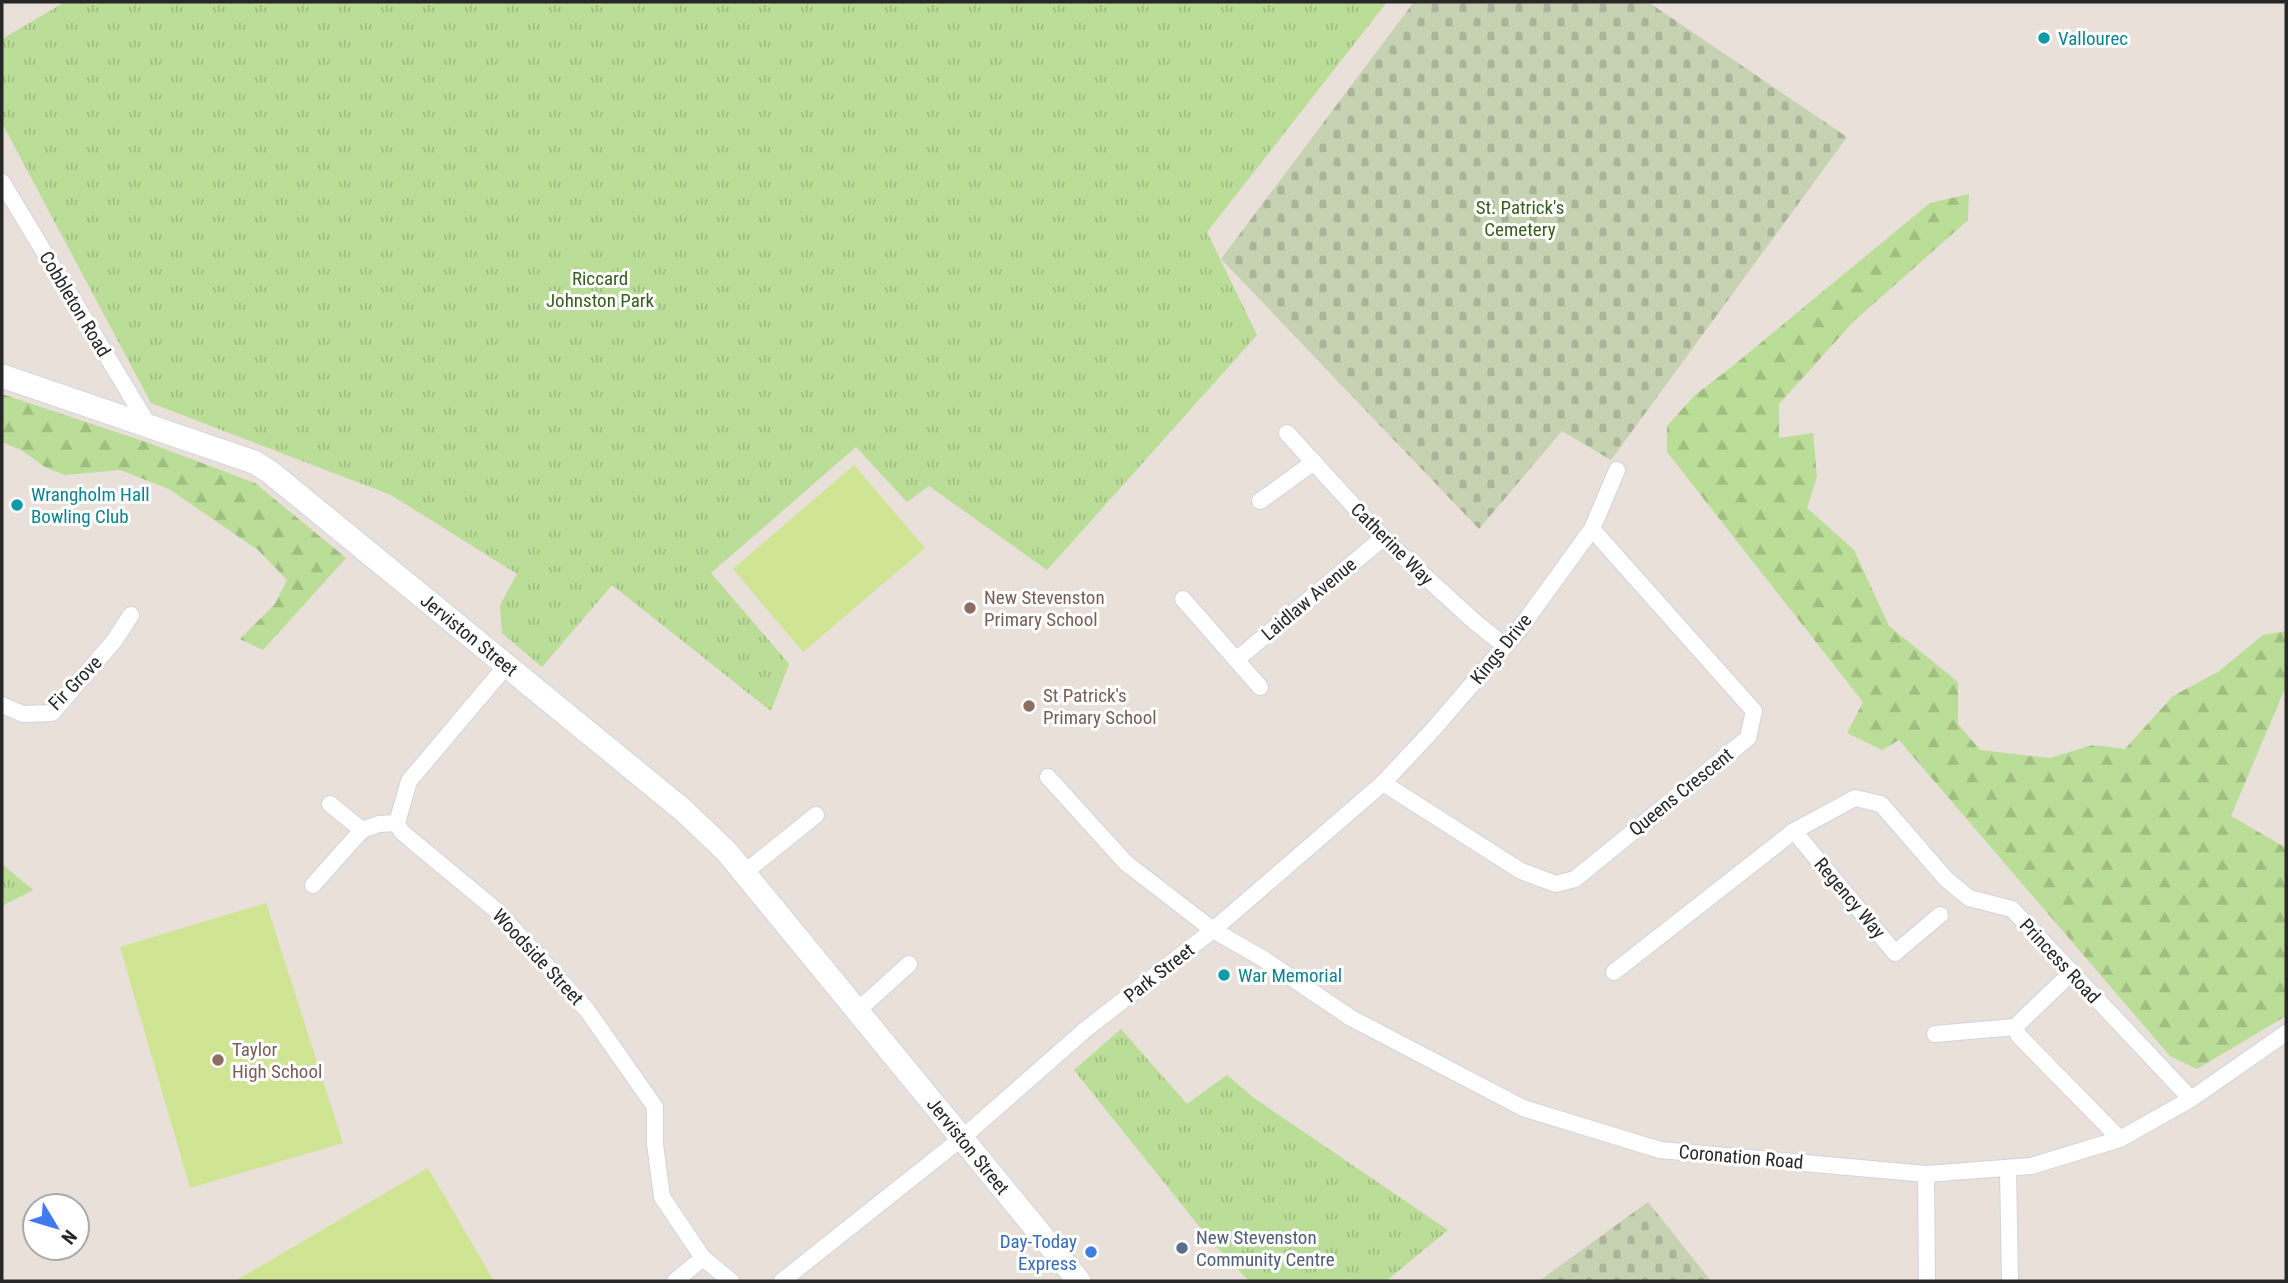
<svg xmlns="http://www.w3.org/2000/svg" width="2288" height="1283" font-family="'Roboto Condensed',sans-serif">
<defs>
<pattern id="grass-tufts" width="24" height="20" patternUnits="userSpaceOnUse" patternTransform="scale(1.75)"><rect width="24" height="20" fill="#badd97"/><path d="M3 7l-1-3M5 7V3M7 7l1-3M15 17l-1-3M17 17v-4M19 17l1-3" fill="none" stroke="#a0be82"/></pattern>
<pattern id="forest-firs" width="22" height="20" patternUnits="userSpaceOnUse" patternTransform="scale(1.75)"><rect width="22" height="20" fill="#badd97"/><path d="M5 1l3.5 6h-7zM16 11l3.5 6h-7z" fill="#a0be82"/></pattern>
<pattern id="cemetery-stones" width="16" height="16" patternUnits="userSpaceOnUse" patternTransform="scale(1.75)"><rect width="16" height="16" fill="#c6d2b1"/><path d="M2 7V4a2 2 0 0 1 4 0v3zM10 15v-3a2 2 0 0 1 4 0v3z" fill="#aab498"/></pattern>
</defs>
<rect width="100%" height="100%" fill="#e9e0d9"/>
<g fill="url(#grass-tufts)">
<polygon points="65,2 1387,2 1207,232 1257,335 1047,570 929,486 907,502 856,447 711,573 789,664 771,711 612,585 542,667 502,633 500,605 517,574 391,495 151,403 2,123 2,39"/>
<polygon points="2,864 33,890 2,906"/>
<polygon points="1121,1029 1187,1104 1227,1075 1254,1098 1448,1230 1386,1281 1249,1281 1211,1241 1074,1070"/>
</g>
<g fill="url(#forest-firs)">
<polygon points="1969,194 1968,220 1854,321 1779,404 1779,438 1813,433 1817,477 1807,508 1854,550 1889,626 1958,682 1958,724 1980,750 2050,758 2093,745 2125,749 2173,696 2218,672 2263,635 2286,631 2286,686 2231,816 2286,848 2286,1016 2197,1069 2170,1056 1899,740 1882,750 1847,733 1863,702 1667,452 1667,426 1695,395 1729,369 1930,203"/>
<polygon points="2,394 149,443 255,483 346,558 263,650 240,639 275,604 287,580 258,550 169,489 120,470 65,475 45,467 21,450 2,442"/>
</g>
<g fill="url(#cemetery-stones)">
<polygon points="1414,2 1648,2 1847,137 1611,460 1562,431 1479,529 1221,259"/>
<polygon points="1648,1202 1711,1281 1539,1281"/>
</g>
<g fill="#cfe593">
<polygon points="854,465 925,548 803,652 733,569"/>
<polygon points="266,903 343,1143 190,1188 120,947"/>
<polygon points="428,1168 494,1281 235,1281"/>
</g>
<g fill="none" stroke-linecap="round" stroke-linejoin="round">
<defs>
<g id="street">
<polyline points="2,182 149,426"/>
<polyline points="1287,433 1383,538 1475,622 1505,646"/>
<polyline points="1260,501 1314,462"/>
<polyline points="1183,599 1260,687"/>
<polyline points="1236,660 1383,538"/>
<polyline points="506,666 409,781 397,823 401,831 409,838 497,911 587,1010 655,1107 655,1144 662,1197 703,1258 731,1281"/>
<polyline points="2,705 23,714 52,713 114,641 131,615"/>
<polyline points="1048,777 1126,863 1213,930 1262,958 1351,1018 1523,1108 1660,1150 1926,1174 2031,1166 2120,1139 2191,1099 2286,1033"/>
<polyline points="1383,783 1521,871 1556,884 1575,879 1748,738 1754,711 1592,529"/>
<polyline points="330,804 362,830"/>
<polyline points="1794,831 1895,953 1940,915"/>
<polyline points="744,873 816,815"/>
<polyline points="313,885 362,830 379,824 397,823"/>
<polyline points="1614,972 1794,831 1855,798 1881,804 1946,879 1969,898 2012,909 2191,1099"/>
<polyline points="2071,973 2015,1027 2019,1036 2120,1139"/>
<polyline points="857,1011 909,964"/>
<polyline points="1935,1034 2015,1027"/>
<polyline points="2008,1168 2010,1281"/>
<polyline points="1926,1174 1927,1281"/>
<polyline points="675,1281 703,1258"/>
<polyline points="782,1281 962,1138 1085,1030 1213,930 1383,783 1430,733 1518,631 1592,529 1617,470"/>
</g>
<polyline id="secondary" points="2,376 254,462 270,472 683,810 727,852 1079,1281"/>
</defs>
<use href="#street" stroke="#ced4e0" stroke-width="18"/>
<use href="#secondary" stroke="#ced4e0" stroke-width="25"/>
<use href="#street" stroke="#fff" stroke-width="16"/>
<use href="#secondary" stroke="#fff" stroke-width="23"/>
</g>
<g fill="#0f9aa8" stroke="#fff" stroke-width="2.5">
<circle cx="2044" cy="38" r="7"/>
<circle cx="17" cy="505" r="7"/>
<circle cx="1224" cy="975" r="7"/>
</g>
<g fill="#8d6e63" stroke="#fff" stroke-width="2.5">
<circle cx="970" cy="608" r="7"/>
<circle cx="1029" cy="706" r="7"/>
<circle cx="218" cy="1060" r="7"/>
</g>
<circle fill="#5c6f8a" stroke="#fff" stroke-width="2.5" cx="1182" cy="1248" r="7"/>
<circle fill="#3f7fe0" stroke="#fff" stroke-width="2.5" cx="1091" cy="1252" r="7"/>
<g text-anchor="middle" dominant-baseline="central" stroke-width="6" stroke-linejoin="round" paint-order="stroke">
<g font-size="19" fill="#0d838f" stroke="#fff" text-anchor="start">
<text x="2058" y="38">Vallourec</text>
<text x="31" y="494">Wrangholm Hall<tspan x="31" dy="22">Bowling Club</tspan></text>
<text x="1238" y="975">War Memorial</text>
</g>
<g font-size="19" fill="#345e1c" stroke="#fff">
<text x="1520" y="207">St. Patrick's<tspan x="1520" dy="22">Cemetery</tspan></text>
<text x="600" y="278">Riccard<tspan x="600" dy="22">Johnston Park</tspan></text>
</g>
<g font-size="19" fill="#272727" stroke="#fff">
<text transform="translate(75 304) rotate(59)">Cobbleton Road</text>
<text transform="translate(1392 544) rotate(45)">Catherine Way</text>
<text transform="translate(1309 599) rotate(-40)">Laidlaw Avenue</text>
<text transform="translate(469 635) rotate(39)">Jerviston Street</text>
<text transform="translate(1501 649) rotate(-51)">Kings Drive</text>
<text transform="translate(75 683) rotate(-46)">Fir Grove</text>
<text transform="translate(1681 792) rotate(-39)">Queens Crescent</text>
<text transform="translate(1850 898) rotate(50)">Regency Way</text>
<text transform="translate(538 957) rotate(47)">Woodside Street</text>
<text transform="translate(2060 961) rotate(47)">Princess Road</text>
<text transform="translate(1159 973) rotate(-38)">Park Street</text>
<text transform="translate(968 1146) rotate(51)">Jerviston Street</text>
<text transform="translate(1741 1157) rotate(5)">Coronation Road</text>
</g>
<g font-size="19" fill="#785e54" stroke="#fff" text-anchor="start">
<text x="984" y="597">New Stevenston<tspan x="984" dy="22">Primary School</tspan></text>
<text x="1043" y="695">St Patrick's<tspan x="1043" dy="22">Primary School</tspan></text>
<text x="232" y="1049">Taylor<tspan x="232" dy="22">High School</tspan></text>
</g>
<g font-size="19" fill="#4e5e75" stroke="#fff" text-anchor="start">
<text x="1196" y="1237">New Stevenston<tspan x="1196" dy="22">Community Centre</tspan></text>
</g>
<g font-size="19" fill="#366cbe" stroke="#fff" text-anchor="end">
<text x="1077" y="1241">Day-Today<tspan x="1077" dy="22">Express</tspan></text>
</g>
</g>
<rect width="2288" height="1283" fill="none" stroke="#272727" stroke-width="7"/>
<g transform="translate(56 1227) rotate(128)"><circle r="33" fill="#ffffff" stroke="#a9a9a9" stroke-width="2"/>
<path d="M0-5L12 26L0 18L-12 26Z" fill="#3f7bef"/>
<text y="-10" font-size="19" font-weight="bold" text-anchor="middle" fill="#272727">N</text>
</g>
</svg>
